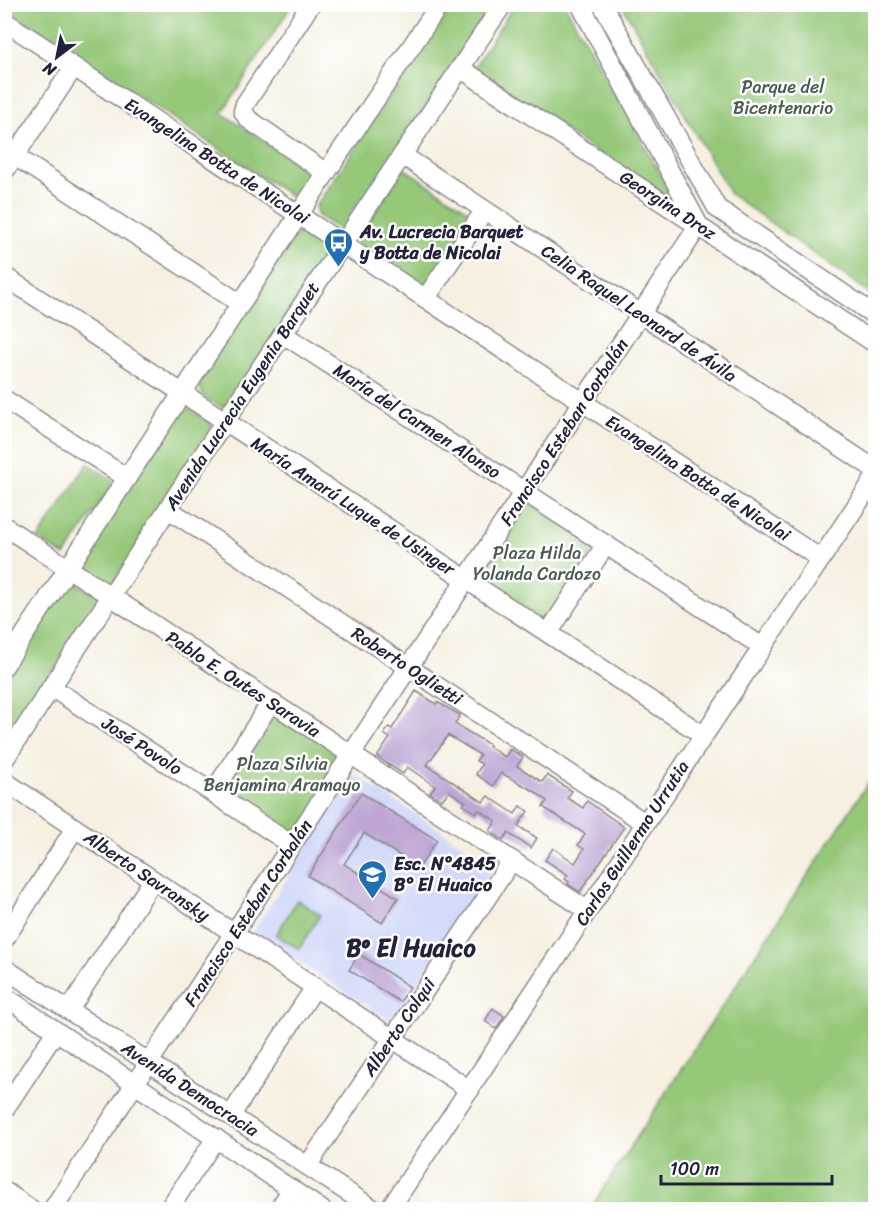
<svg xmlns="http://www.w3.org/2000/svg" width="880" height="1214" font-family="Sriracha,sans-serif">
<rect width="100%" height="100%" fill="#fff"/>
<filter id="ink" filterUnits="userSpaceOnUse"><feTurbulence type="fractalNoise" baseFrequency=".0167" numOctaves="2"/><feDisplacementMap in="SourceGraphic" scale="12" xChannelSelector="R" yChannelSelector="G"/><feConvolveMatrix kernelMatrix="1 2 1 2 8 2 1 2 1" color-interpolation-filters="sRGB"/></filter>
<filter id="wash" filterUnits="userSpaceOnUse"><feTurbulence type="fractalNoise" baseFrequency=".008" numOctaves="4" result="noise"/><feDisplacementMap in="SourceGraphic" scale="24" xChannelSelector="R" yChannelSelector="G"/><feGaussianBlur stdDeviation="1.35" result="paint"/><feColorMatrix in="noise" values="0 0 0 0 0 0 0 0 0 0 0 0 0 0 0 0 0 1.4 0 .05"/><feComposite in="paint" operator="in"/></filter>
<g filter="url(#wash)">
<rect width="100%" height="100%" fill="#f7f0e1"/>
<polygon fill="#d2d9f9" points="354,774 495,866 393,1022 252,933"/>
<g fill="#95c879" stroke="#5c755a" stroke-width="1.5">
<polygon points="4,5 292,5 222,113 313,175 297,200 5,8"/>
<polygon points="451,5 492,5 347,228 338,229 317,215 316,206"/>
<polygon points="514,5 565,5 672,195 668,200 473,69"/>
<polygon points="622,5 875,5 875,297 730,194"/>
<polygon points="403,168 474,214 427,288 356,243"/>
<path d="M305,229L329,242L331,254L233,402L222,407C206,399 199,398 200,379L296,234Z"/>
<polygon points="188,408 212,424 214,430 114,582 107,585 82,570 81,559 181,410"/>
<polygon points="88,463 114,482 65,556 38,539"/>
<polygon points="528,502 597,546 546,626 477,582"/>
<polygon points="70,579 101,599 5,744 5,681"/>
<polygon points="271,702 352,755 292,845 213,793"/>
<polygon points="875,772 875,1209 590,1209"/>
<polygon points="297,900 320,915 299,949 276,935"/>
</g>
<g id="blocks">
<g fill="#bda6d4">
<polygon points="416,691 436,704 437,702 460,715 455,724 490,745 489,747 505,757 510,749 523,757 517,766 542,782 547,775 572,791 567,798 583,808 587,801 624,827 580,892 568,884 569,882 565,879 568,875 545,860 553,848 575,863 584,849 578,845 585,834 543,807 547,801 534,791 501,773 493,786 476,774 482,764 476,761 480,755 448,735 427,765 483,802 488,796 515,814 520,806 528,811 518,826 537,838 531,848 508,833 503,840 490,831 496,821 479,810 476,813 463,805 466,802 449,791 442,800 430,793 435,786 407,767 403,774 377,757 390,738 384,734 389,727 392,729"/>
<polygon points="361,793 437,840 419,868 364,833 344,864 398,898 382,923 308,876"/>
<polygon points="359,954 410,987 400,1002 349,970"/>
<polygon points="493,1008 504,1016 496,1029 485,1021"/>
</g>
</g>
</g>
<g filter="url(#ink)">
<use href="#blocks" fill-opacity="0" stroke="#8c898e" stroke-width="1.5"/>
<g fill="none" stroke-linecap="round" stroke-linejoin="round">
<defs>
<g id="minor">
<polyline points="311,4 245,104 243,111 248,119 326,173"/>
<polyline points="580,4 698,224"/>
<polyline points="602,4 717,208 876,316"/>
<polyline points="4,21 821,559"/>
<polyline points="460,68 876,344"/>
<polyline points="4,149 241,304"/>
<polyline points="402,155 876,470"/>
<polyline points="4,172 74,67"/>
<polyline points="4,276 703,735"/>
<polyline points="426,298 484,211"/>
<polyline points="283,334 761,646"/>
<polyline points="4,399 127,478"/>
<polyline points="168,509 645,823"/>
<polyline points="4,526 587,910"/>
<polyline points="549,632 606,544"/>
<polyline points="4,666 326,173 440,4"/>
<polyline points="51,687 292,845"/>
<polyline points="4,760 225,421 503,4"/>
<polyline points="4,781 470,1090"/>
<polyline points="213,793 271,702"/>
<polyline points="4,940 75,828"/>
<polyline points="4,968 375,1210"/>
<polyline points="4,996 322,1210"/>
<polyline points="69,1010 153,880"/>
<polyline points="4,1110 56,1031"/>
<polyline points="231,1115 315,987"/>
<polyline points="308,1165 512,860"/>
<polyline points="4,1191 32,1210"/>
<polyline points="52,1210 699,225"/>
<polyline points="168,1210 216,1138"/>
<polyline points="278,1210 292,1189"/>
<polyline points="389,1210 876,476"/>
</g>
</defs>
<use href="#minor" stroke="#8c898e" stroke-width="21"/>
<use href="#minor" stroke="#fff" stroke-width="18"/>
</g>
</g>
<defs>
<symbol id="bus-pin" viewBox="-11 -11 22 30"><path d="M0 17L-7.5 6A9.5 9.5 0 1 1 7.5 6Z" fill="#1f6fb2" stroke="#fff"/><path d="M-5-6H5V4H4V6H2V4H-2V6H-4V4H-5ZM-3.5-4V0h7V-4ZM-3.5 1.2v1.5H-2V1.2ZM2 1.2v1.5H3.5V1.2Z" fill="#fff"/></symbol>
<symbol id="school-pin" viewBox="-11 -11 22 30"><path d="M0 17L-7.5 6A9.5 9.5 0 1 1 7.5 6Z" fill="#1f6fb2" stroke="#fff"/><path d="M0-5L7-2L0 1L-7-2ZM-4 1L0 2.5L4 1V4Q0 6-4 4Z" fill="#fff"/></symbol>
</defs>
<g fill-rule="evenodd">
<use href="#bus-pin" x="322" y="226" width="33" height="45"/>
<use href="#school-pin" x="356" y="858" width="33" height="45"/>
</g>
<g text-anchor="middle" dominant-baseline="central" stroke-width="5" stroke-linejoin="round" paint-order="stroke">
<g font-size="18" fill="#4a5c51" stroke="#fff">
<text x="783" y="87">Parque del<tspan x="783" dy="21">Bicentenario</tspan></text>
<text x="537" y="553">Plaza Hilda<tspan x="537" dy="21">Yolanda Cardozo</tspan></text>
<text x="282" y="764">Plaza Silvia<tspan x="282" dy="21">Benjamina Aramayo</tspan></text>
</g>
<g font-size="18" fill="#22223b" stroke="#fff">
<text transform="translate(217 161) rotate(33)">Evangelina Botta de Nicolai</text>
<text transform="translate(668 205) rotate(33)">Georgina Droz</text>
<text transform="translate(639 313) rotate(34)">Celia Raquel Leonard de Ávila</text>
<text transform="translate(242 396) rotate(-57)">Avenida Lucrecia Eugenia Barquet</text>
<text transform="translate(417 421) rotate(33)">María del Carmen Alonso</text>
<text transform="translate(564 432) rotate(-57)">Francisco Esteban Corbalán</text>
<text transform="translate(698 478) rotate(33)">Evangelina Botta de Nicolai</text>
<text transform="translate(353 506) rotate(33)">María Amarú Luque de Usinger</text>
<text transform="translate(407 666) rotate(33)">Roberto Oglietti</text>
<text transform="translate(243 684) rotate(33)">Pablo E. Outes Saravia</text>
<text transform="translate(142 746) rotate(33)">José Povolo</text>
<text transform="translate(632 843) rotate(-57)">Carlos Guillermo Urrutia</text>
<text transform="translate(147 876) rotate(34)">Alberto Savransky</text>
<text transform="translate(248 913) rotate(-57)">Francisco Esteban Corbalán</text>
<text transform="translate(399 1027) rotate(-56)">Alberto Colqui</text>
<text transform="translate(190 1089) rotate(33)">Avenida Democracia</text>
</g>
<g font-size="18" font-weight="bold" fill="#22223b" stroke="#fff" text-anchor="start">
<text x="360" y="232">Av. Lucrecia Barquet<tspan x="360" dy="21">y Botta de Nicolai</tspan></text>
<text x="394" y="864">Esc. N°4845<tspan x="394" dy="21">B° El Huaico</tspan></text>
</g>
<g font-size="24" font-weight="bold" fill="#22223b" stroke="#fff">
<text x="411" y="948">Bº El Huaico</text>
</g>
</g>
<rect width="880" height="1214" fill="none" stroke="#fff" stroke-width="24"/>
<g transform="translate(57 57) rotate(212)" stroke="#ffffff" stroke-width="4.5" paint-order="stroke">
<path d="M0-4.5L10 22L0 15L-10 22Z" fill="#22223b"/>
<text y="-9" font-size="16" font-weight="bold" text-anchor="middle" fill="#22223b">N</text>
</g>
<path d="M661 1175v9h171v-9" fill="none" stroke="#22223b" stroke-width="3"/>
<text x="670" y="1175" font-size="18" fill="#22223b" stroke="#ffffff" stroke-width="4.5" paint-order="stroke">100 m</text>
</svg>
